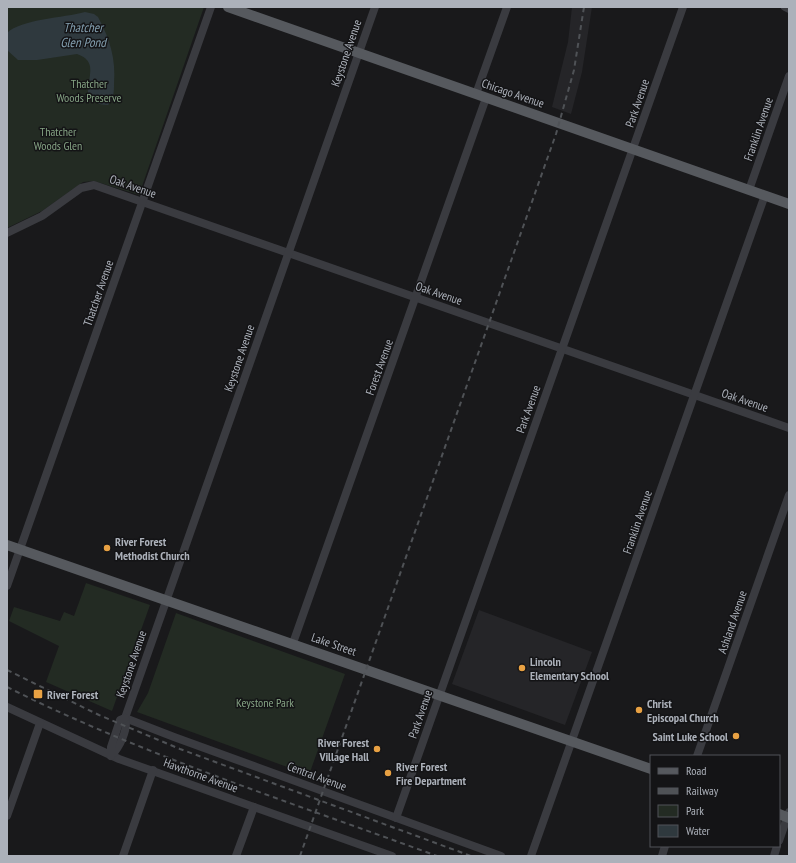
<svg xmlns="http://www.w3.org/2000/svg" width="796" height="863" font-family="'PT Sans Narrow',sans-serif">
<rect width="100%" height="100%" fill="#19191b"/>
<g fill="#252528">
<polygon points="572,7 592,7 582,72 571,114 552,107 568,42"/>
<polygon points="479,610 592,652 565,725 452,684"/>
</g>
<g fill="#232b23">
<polygon points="7,7 204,7 139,195 94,181 83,182 42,211 7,228"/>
<polygon points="86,583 150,605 112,711 46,682 59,646 9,621 14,607 60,621 64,612 74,616"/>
<polygon points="176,613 345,674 309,775 137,712 148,693"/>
</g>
<path fill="#2f393e" d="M85,12L94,14L98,17C110,39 116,59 114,84C114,91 114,99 108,105C98,105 94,102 88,94C88,76 98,61 77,54L37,60H18L7,50V33C21,19 64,18 85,12Z"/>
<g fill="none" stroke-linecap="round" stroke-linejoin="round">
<g stroke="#3a3b40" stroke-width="8">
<polyline points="785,7 789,9"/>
<polyline points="476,94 507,7"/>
<polyline points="749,190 789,76"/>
<polyline points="7,233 42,216 81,188 94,185 789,428"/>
<polyline points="7,586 211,7"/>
<polyline points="293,643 486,98"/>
<polyline points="7,707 119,759 392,856"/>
<polyline points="125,718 174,737 501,856"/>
<path d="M111,756C119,748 129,729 125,718L375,7"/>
<polyline points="111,756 111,747 120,720 125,718"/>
<polyline points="697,756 789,495"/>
<polyline points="7,816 40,723"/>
<polyline points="396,818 683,7"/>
<polyline points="779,841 789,812"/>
<polyline points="123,856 153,770"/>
<polyline points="236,856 254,807"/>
<polyline points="531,856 765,195"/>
<polyline points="662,856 665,846"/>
<polyline points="774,856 777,846"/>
</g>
<g stroke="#56595e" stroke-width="10">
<polyline points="228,7 789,204"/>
<polyline points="7,545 651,769"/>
<polyline points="779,814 789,818"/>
</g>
<g stroke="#4f5256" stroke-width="2" stroke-dasharray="5 4" stroke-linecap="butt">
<polyline points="7,670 99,715 180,749 471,856"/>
<path d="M7,687C145,756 293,803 437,856"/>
<polyline points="300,856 556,134 574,70 584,7"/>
</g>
</g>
<g fill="#e8a143" stroke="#141416" stroke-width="1.5">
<circle cx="107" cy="548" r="4"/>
<circle cx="522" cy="668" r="4"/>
<rect x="33" y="689" width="10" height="10" rx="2"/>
<circle cx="639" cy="710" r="4"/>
<circle cx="736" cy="736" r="4"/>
<circle cx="377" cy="749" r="4"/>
<circle cx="388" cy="773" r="4"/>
</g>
<g text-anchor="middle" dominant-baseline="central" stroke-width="3" stroke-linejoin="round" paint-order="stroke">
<g font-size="12" fill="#acb1ba" stroke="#141416">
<text transform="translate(346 53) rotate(-71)">Keystone Avenue</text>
<text transform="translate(513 93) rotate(19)">Chicago Avenue</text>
<text transform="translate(637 103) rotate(-71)">Park Avenue</text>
<text transform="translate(758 129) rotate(-71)">Franklin Avenue</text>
<text transform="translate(133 186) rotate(19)">Oak Avenue</text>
<text transform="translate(98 293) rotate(-71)">Thatcher Avenue</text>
<text transform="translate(439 293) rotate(19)">Oak Avenue</text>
<text transform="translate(239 358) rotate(-71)">Keystone Avenue</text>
<text transform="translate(379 367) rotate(-70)">Forest Avenue</text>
<text transform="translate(745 400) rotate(19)">Oak Avenue</text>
<text transform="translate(528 409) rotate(-70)">Park Avenue</text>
<text transform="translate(637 522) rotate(-71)">Franklin Avenue</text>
<text transform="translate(732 622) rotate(-71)">Ashland Avenue</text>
<text transform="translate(334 644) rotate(19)">Lake Street</text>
<text transform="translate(131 664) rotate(-71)">Keystone Avenue</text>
<text transform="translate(420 714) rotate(-71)">Park Avenue</text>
<text transform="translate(201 775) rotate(20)">Hawthorne Avenue</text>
<text transform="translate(317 776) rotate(20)">Central Avenue</text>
</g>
<g font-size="12" fill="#85a384" stroke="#141416">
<text x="89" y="83">Thatcher<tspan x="89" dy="14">Woods Preserve</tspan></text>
<text x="58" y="131">Thatcher<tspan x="58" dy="14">Woods Glen</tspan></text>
<text x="265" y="702">Keystone Park</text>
</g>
<g font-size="12" font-weight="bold" fill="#acb1ba" stroke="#141416" text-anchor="start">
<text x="115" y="541">River Forest<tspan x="115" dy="14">Methodist Church</tspan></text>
<text x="530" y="661">Lincoln<tspan x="530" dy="14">Elementary School</tspan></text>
<text x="47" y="694">River Forest</text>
<text x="647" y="703">Christ<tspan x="647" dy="14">Episcopal Church</tspan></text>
<text x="728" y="736" text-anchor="end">Saint Luke School</text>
<text x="369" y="742" text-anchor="end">River Forest<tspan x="369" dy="14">Village Hall</tspan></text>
<text x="396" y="766">River Forest<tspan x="396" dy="14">Fire Department</tspan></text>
</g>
<g font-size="13" font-style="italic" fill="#85a1b2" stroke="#141416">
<text x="83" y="27">Thatcher<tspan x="83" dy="15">Glen Pond</tspan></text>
</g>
</g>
<rect width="796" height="863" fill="none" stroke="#acb1ba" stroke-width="16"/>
<rect x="650" y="755" width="130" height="92" fill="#141416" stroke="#515358"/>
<rect x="658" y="768" width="20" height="6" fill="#56595e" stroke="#515358"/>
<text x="686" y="775" font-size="12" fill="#acb1ba">Road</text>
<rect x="658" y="788" width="20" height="6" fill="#4f5256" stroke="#515358"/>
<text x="686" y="795" font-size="12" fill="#acb1ba">Railway</text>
<rect x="658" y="805" width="20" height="12" fill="#232b23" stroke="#515358"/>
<text x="686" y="815" font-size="12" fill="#acb1ba">Park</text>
<rect x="658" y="825" width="20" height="12" fill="#2f393e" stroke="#515358"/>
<text x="686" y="835" font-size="12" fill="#acb1ba">Water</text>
</svg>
